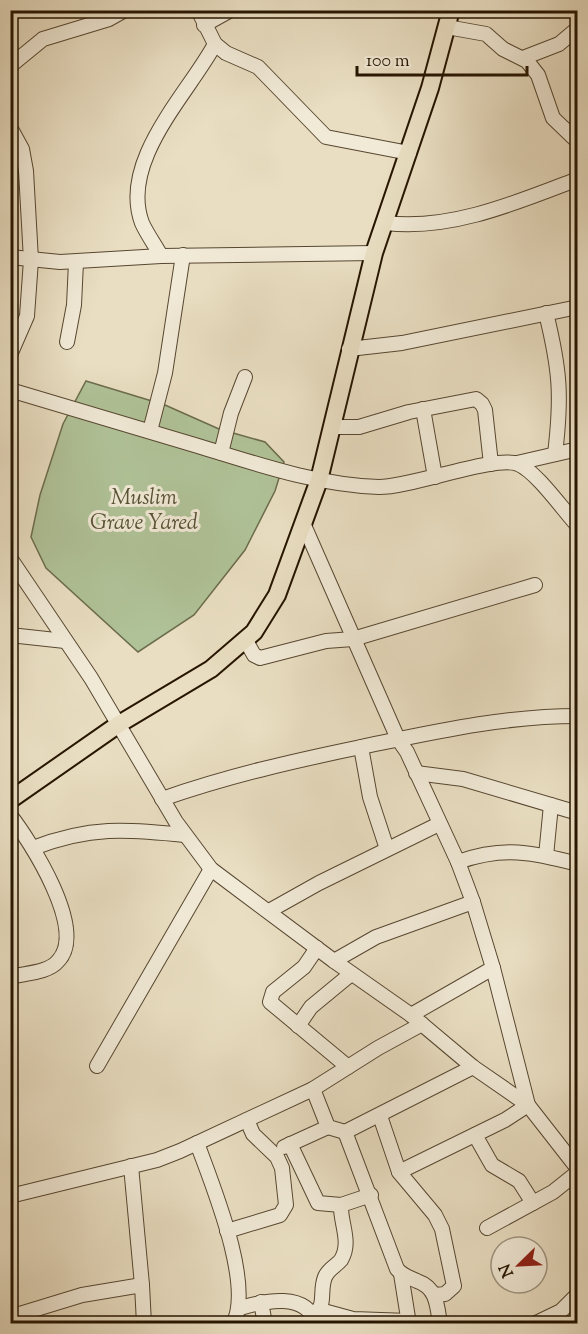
<svg xmlns="http://www.w3.org/2000/svg" width="588" height="1334" font-family="'Sorts Mill Goudy',serif">
<rect width="100%" height="100%" fill="#e9dec2"/>
<filter id="stains"><feTurbulence type="fractalNoise" baseFrequency=".00333" numOctaves="4"/><feColorMatrix values="0 0 0 0 .2 0 0 0 0 .09 0 0 0 0 .02 0 0 0 .5 -.17"/></filter>
<radialGradient id="worn" r=".72"><stop offset=".6" stop-color="#630" stop-opacity="0"/><stop offset="1" stop-color="#630" stop-opacity=".3"/></radialGradient>
<polygon fill="#b0c298" stroke="#6b6c4c" stroke-width="1.5" points="86,381 165,405 219,429 265,442 284,462 275,491 245,550 194,615 138,652 46,568 31,537 40,495 63,424"/>
<g fill="none" stroke-linecap="round" stroke-linejoin="round">
<defs>
<g id="minor">
<polyline points="198,10 215,44 226,53 258,67 326,137 409,153"/>
<polyline points="204,25 231,10"/>
<polyline points="447,27 486,34 503,49 527,61 538,75 553,118 578,142"/>
<polyline points="523,58 559,44 578,28"/>
<polyline points="10,66 43,39 109,19 125,10"/>
<polyline points="10,127 22,149 26,171 31,260 27,316 10,355"/>
<path d="M386,223C450,231 518,202 578,179"/>
<path d="M161,256C155,245 147,234 142,223C119,161 188,94 215,44"/>
<polyline points="10,257 60,262 161,256 374,253"/>
<path d="M546,313C560,370 562,396 555,454"/>
<polyline points="67,342 74,305 76,262"/>
<polyline points="349,349 402,343 578,307"/>
<path d="M10,390C73,409 135,427 198,446C257,464 317,485 379,487C412,487 495,455 518,464C537,472 563,510 578,526"/>
<polyline points="423,409 435,477"/>
<polyline points="332,427 359,427 409,412 476,399 482,404 485,410 491,464"/>
<polyline points="150,431 165,373 183,255"/>
<polyline points="221,453 231,413 245,377"/>
<polyline points="517,463 578,449"/>
<polyline points="303,523 398,739 407,752 458,862 473,902 493,968 528,1105 505,1120 399,1172"/>
<polyline points="10,558 91,678 176,822 211,869 334,961 411,1015 473,1067 528,1105 578,1169"/>
<polyline points="10,635 65,641"/>
<polyline points="245,639 254,655 260,658 326,641 353,639 535,585"/>
<polyline points="361,747 370,797 387,849"/>
<polyline points="416,773 463,779 578,813"/>
<path d="M162,799C228,776 293,761 361,747C434,732 503,716 578,716"/>
<path d="M10,815C30,841 88,930 58,961C48,973 25,973 10,977"/>
<path d="M33,848C90,826 126,829 185,835"/>
<polyline points="546,856 551,805"/>
<path d="M458,862C503,846 532,852 578,864"/>
<polyline points="269,911 319,883 439,824"/>
<polyline points="317,948 304,967 273,992 270,1002 348,1067"/>
<polyline points="334,961 376,937 473,902"/>
<polyline points="411,1015 493,968"/>
<polyline points="298,1026 311,1007 351,974"/>
<polyline points="97,1066 211,869"/>
<path d="M313,1089L328,1127L345,1132L347,1137L397,1269C403,1276 408,1277 417,1281C437,1288 437,1305 440,1324"/>
<polyline points="380,1116 399,1172 435,1215 442,1229 454,1286 445,1294 435,1295"/>
<polyline points="345,1132 473,1067"/>
<polyline points="475,1135 492,1165 519,1181 533,1203"/>
<path d="M197,1143C212,1184 254,1285 233,1324"/>
<polyline points="290,1144 318,1203 341,1205"/>
<polyline points="284,1147 328,1127"/>
<polyline points="131,1166 142,1285"/>
<polyline points="10,1196 157,1160 180,1151 313,1089 378,1048 422,1024"/>
<polyline points="487,1228 553,1192 578,1172"/>
<polyline points="227,1231 280,1215 286,1205 282,1168 277,1157 253,1134 247,1120"/>
<polyline points="401,1274 409,1324"/>
<polyline points="261,1302 265,1324"/>
<path d="M240,1308C264,1301 307,1291 316,1324"/>
<polyline points="320,1310 353,1319 409,1321"/>
<path d="M314,1316C327,1303 319,1292 325,1277C328,1269 336,1266 341,1260C352,1242 340,1223 341,1205L371,1195"/>
<polyline points="10,1317 82,1295 142,1285 144,1324"/>
<polyline points="534,1324 561,1311 578,1294"/>
</g>
<polyline id="major" points="10,800 119,724 211,669 254,632 277,595 319,480 374,253 430,88 451,10"/>
</defs>
<use href="#minor" stroke="#574731" stroke-width="16"/>
<use href="#major" stroke="#261501" stroke-width="20"/>
<use href="#minor" stroke="#f1ead7" stroke-width="14"/>
<use href="#major" stroke="#e9dec2" stroke-width="16"/>
</g>
<g text-anchor="middle" dominant-baseline="central" stroke-width="6" stroke-linejoin="round" paint-order="stroke">
<g font-size="22" font-style="italic" fill="#565236" stroke="#f1ead7">
<text x="144" y="499">Muslim<tspan x="144" dy="25">Grave Yared</tspan></text>
</g>
</g>
<rect width="588" height="1334" fill="none" stroke="#e9dec2" stroke-width="36"/>
<rect x="12" y="12" width="564" height="1310" fill="none" stroke="#261501" stroke-width="3"/>
<rect x="18" y="18" width="552" height="1298" fill="none" stroke="#261501" stroke-width="1.5"/>
<g transform="translate(519 1265) rotate(246)"><circle r="28" fill="#f1ead7" stroke="#a09581" stroke-width="1.5"/>
<path d="M0-4.5L10 22L0 15L-10 22Z" fill="#8f2418"/>
<text y="-9" font-size="16" font-weight="bold" text-anchor="middle" fill="#261501">N</text>
</g>
<path d="M357 66v9h170v-9" fill="none" stroke="#261501" stroke-width="3"/>
<text x="366" y="66" font-size="18" fill="#261501" stroke="#f1ead7" stroke-width="4.5" paint-order="stroke">100 m</text>
<rect width="100%" height="100%" filter="url(#stains)"/>
<rect width="100%" height="100%" fill="url(#worn)"/>
</svg>
